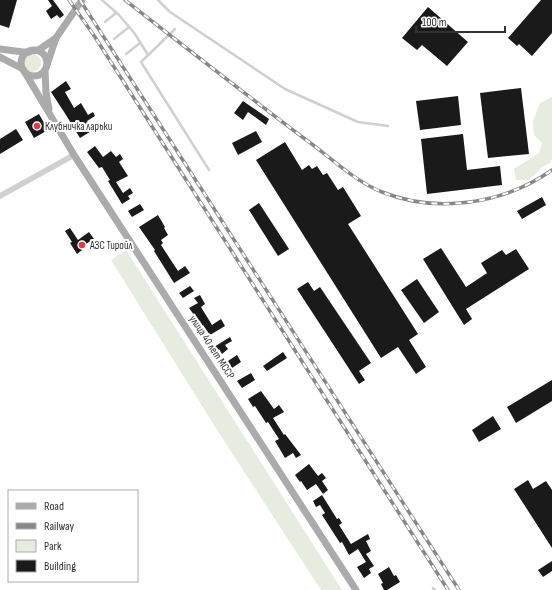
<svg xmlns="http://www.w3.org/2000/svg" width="552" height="590" font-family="'Sofia Sans Condensed',sans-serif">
<rect width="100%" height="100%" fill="#fff"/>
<g fill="#e6ecdf">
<circle cx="32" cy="63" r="9"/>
<polygon points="552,97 552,159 550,163 542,167 529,180 516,180 514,169 539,153 542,143 534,135 533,121 540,103"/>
<polygon points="126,250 342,590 321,590 219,433 111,260"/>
</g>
<g fill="#1a1a1a">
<polygon points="0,0 17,0 9,28 0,25"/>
<polygon points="48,0 53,0 64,15 60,18 57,15 51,19 46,11 52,6"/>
<polygon points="541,0 552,0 552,33 532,56 519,44 517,46 508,38"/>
<polygon points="428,7 468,42 447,66 422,45 417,50 402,38"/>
<polygon points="66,81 71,89 65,92 74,108 81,103 88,115 93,112 95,116 87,121 93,130 80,138 66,115 51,92"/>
<polygon points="521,88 529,154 488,158 480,93"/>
<polygon points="458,96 461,125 420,130 416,101"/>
<polygon points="243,101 269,119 266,125 248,112 243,120 234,113"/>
<polygon points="39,114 48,130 34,138 25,122"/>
<polygon points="16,129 23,140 0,154 0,139"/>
<polygon points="256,131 262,142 238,155 232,143"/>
<polygon points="463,134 467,170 500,166 502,185 427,194 421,139"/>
<polygon points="285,142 302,170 309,165 312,169 317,166 323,175 327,173 338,190 343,187 361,216 348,224 418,334 409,340 426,367 416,374 398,347 381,358 256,160"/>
<polygon points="95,146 103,157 111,151 116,157 120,154 123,159 119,162 128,176 116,182 123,193 130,188 133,193 128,196 130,199 122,204 108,181 110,180 102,167 99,168 87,152"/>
<polygon points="542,197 546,205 522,219 517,211"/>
<polygon points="259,203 289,249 278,256 249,210"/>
<polygon points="140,204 144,210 132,217 128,211"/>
<polygon points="158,215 165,227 164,228 168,235 161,240 163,243 161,245 178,271 185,266 190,273 174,283 154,251 155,250 139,227"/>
<polygon points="70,228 78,240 89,232 94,239 81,247 82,250 77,254 70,243 72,242 65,231"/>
<polygon points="441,248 466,287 487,273 481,263 502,250 506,255 516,249 529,269 466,309 472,319 464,325 423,259"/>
<polygon points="417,279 439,312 424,323 401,290"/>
<polygon points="308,282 314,291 320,287 371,363 359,371 365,380 359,384 297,289"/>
<polygon points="190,286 194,291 183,298 179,293"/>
<polygon points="200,295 205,304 201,307 212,325 221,319 225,326 210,335 203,325 202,326 189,308 198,303 194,298"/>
<polygon points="230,337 232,341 225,345 228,349 222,354 219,349 216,351 214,347"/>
<polygon points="283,352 287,358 267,371 263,366"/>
<polygon points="237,355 241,362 232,368 228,361"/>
<polygon points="251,373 255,380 242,388 237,381"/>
<polygon points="552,380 552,401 516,423 507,407"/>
<polygon points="261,391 274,409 279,405 284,412 273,418 284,435 285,434 301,455 296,458 293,453 285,458 275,441 279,439 268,422 266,423 255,406 253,407 248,399"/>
<polygon points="493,416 501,429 479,442 472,430"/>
<polygon points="309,464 318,476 322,473 326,478 322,481 328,490 323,494 316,484 307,490 301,481 300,482 295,475"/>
<polygon points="528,480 533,489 546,481 552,490 552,548 514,489"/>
<polygon points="322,495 337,519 339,518 342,523 339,525 351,544 368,534 370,539 366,541 371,551 366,554 374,566 369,569 371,573 364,578 357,567 366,562 358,549 349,555 342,542 340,543 322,515 325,513 320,505 316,507 313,501"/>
<polygon points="552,561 552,571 543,577 538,570"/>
<polygon points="389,567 394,576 396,575 400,582 387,590 384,590 381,584 383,583 378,574"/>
</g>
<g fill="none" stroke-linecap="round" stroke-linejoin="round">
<g stroke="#d0d0d0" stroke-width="2.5">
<polyline points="102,0 119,15 135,34 148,55"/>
<polyline points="158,0 170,12 285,89 358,122 388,126"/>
<polyline points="105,22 116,13"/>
<polyline points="175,29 141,62 209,170"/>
<polyline points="114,39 129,27"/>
<polyline points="126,54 140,43"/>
<polyline points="433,588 435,590"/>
</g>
<polyline stroke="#d0d0d0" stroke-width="5.5" points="0,196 74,155"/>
<g stroke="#ababab" stroke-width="7">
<polyline points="0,49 23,52 29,52"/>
<circle cx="34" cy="63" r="13"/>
<polyline points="34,51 40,49 56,38"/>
<polyline points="0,57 23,69"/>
<polyline points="47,65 56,38 82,0"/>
<polyline points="45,70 46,93 49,109"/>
<polyline points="24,71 74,155 356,590"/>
</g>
<defs>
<g id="rail">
<polyline points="69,0 93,34 448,590"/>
<polyline points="80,0 459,590"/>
<path d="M125,0C185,47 244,93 305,139C329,156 354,181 382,192C437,214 504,204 552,170"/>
</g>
</defs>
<use href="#rail" stroke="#888" stroke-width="3.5"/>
<use href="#rail" stroke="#fff" stroke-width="2" stroke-dasharray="6" stroke-linecap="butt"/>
</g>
<g fill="#e63946" stroke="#fff" stroke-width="1.5">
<circle cx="37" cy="126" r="4"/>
<circle cx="82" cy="245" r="4"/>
</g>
<g text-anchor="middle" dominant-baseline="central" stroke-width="4" stroke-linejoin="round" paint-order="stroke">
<g font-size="11" fill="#333" stroke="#fff" text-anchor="start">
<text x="45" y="126">Клубничка ларьки</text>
<text x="90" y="245">АЗС Тиройл</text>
</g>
<g font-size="11" fill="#333" stroke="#fff">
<text transform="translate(212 347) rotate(57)">улица 40 лет МССР</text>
</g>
</g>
<rect x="8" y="490" width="130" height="92" fill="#ffffff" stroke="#adadad"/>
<rect x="16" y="503" width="20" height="6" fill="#ababab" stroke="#adadad"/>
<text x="44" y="510" font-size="12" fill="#333333">Road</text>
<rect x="16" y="523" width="20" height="6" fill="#888888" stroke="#adadad"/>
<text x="44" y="530" font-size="12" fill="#333333">Railway</text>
<rect x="16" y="540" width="20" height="12" fill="#e6ecdf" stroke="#adadad"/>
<text x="44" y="550" font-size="12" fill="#333333">Park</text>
<rect x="16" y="560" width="20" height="12" fill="#1a1a1a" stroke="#adadad"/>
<text x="44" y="570" font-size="12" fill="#333333">Building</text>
<path d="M416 26v6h89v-6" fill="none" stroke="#333333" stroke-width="2"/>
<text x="422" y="26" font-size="12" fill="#333333" stroke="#ffffff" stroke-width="3" paint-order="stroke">100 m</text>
</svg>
